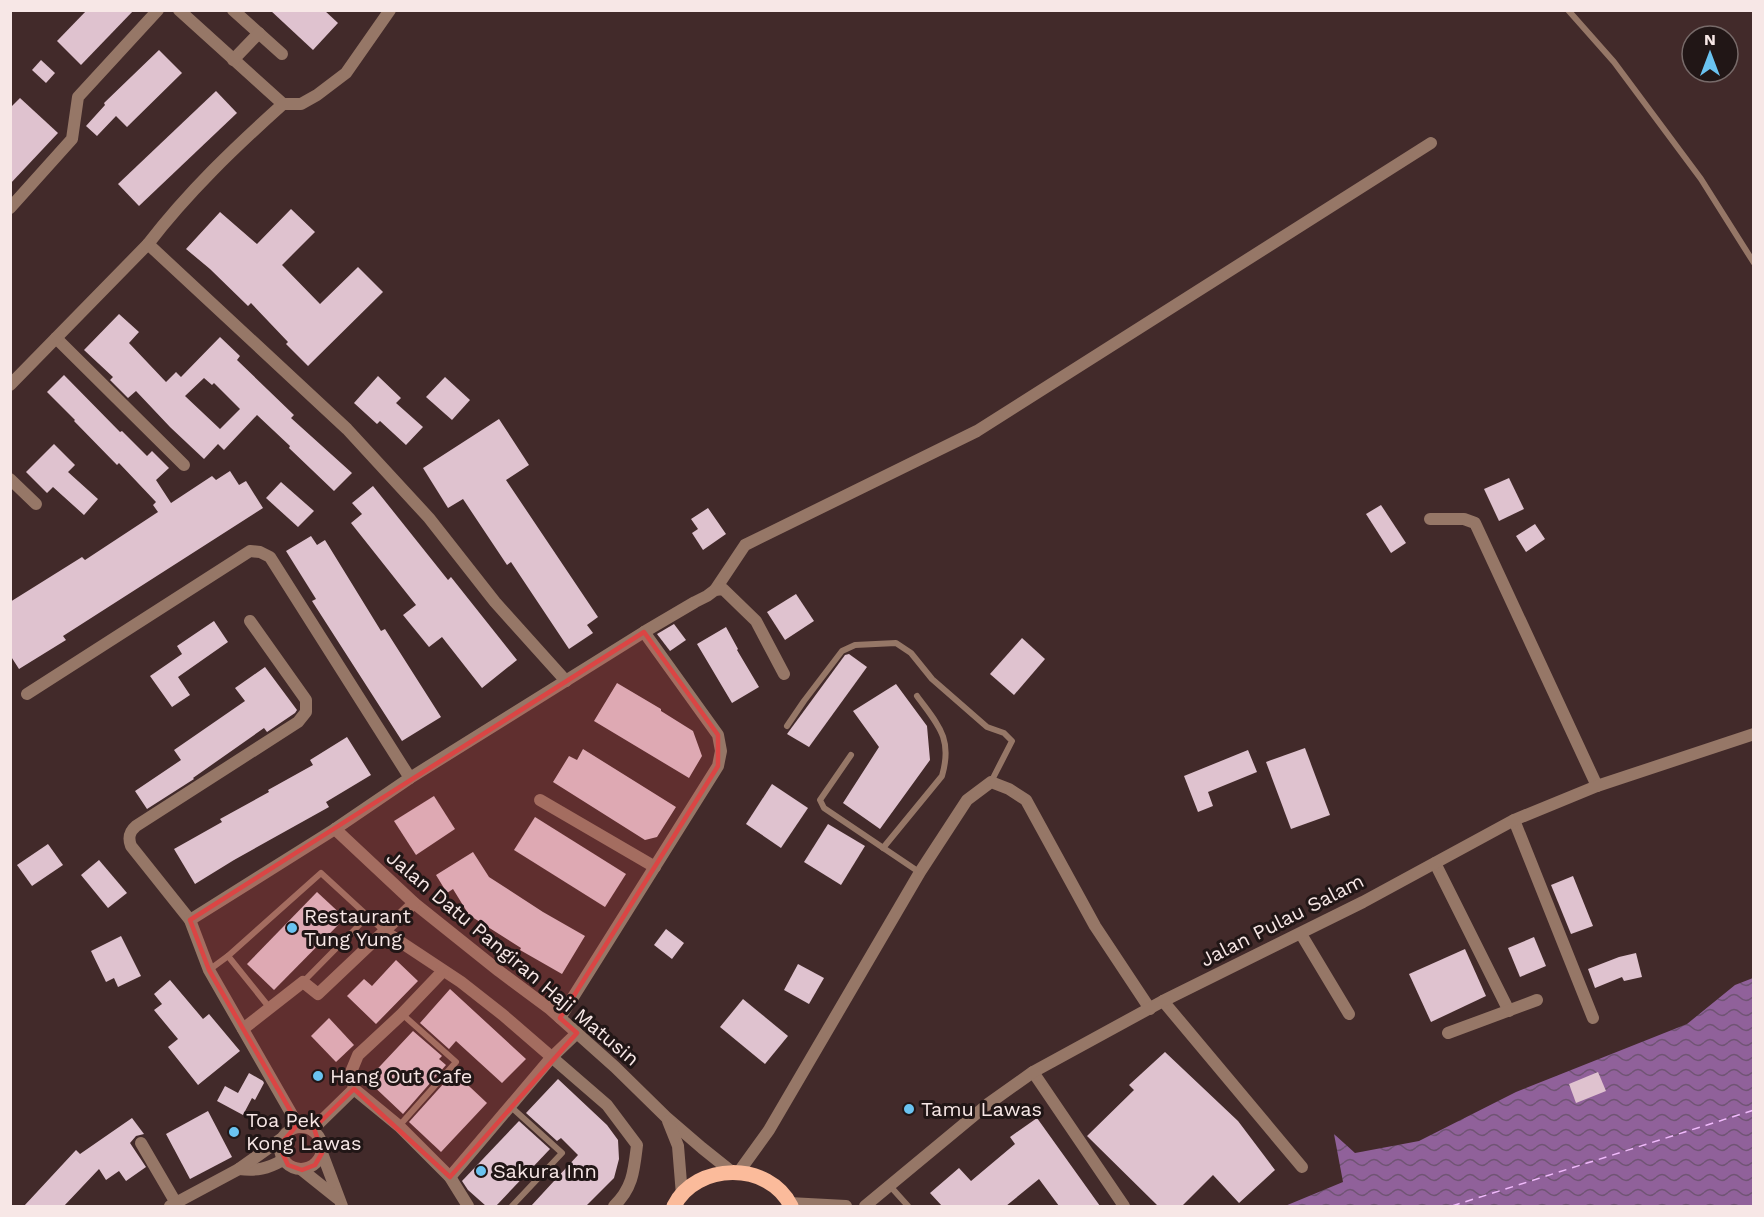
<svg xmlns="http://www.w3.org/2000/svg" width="1764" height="1217" font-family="'Work Sans',sans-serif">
<defs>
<pattern id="water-waves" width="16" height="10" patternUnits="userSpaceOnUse" patternTransform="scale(1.5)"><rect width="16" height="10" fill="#90619a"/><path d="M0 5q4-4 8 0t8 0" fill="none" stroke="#705474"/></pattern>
</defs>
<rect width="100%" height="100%" fill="#422a2a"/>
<polygon fill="url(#water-waves)" points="1753,978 1753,1206 1285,1206 1343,1182 1334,1134 1355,1153 1419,1141 1516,1092 1687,1024 1735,985"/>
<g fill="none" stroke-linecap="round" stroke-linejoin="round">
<polyline stroke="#f0bafb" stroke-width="1.5" stroke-dasharray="8 6" stroke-linecap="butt" points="1452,1206 1754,1110"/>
</g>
<g fill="#dfc2cf" fill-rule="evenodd">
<polygon points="87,10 134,10 81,65 57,41"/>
<polygon points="270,10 324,10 338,23 313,50"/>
<polygon points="159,50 182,73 127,127 116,116 97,136 86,126 105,105 104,103"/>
<polygon points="41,60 55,73 46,83 32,70"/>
<polygon points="216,91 237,113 139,206 118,184"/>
<polygon points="20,98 58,133 10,184 10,108"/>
<polygon points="291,209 315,232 282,265 320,304 358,267 383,292 308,366 286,344 288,342 251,303 248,306 210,269 186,249 220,212 257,244"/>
<path d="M119,314L139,332L129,343L166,382L176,372L181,377L220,337L240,356L237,360L294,415L291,418L352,473L334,491L289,448L290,446L257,415L224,450L218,444L204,459L170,427L136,391L128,398L110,380L113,377L84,350ZM204,378L212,385L214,383L240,409L220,429L185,396Z"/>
<polygon points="64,375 120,432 122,431 147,456 152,451 169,468 156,480 171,503 212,476 216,480 230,471 239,485 246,481 263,508 63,636 66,640 19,669 10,655 10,602 82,557 85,560 158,512 153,505 156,502 119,463 117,465 74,421 75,420 47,392"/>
<polygon points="378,376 401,398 396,403 423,427 406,445 380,421 377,424 354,403"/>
<polygon points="445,377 470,400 452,420 426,397"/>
<polygon points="499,419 529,465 506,480 598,617 587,625 593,633 569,649 511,562 507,565 463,499 448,508 423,468"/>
<polygon points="54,444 75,465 68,472 98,499 84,515 53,487 47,493 26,472"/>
<polygon points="1509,478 1524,509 1499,521 1484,489"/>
<polygon points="281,482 314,511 298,527 266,498"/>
<polygon points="373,486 448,580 451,577 517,660 482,688 442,637 429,647 403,615 416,605 351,523 362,514 352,503"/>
<polygon points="1381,505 1406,543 1391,553 1366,514"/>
<polygon points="708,508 726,534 703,550 692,533 698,529 691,519"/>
<polygon points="1535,524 1545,539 1526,552 1516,536"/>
<polygon points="311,536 317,545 325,540 381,631 385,629 441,717 402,741 312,601 316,599 286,551"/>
<polygon points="796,594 814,621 785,640 767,612"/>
<polygon points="214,621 228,642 178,677 190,695 172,707 150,676 182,654 177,646"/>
<polygon points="674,624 686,640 670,651 657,634"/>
<polygon points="726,627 738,649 737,650 759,687 732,703 697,644"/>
<polygon points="1022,638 1045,659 1014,695 990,674"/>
<polygon points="849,654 867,667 809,747 787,734 845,655"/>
<polygon points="265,667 297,710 295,713 267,732 264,728 193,778 194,779 147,809 135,791 181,760 174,750 245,701 235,688"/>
<polygon points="617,683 661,709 661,711 693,731 702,756 689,778 594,721"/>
<polygon points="896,684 927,726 930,760 880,829 843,803 879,747 853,711"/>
<polygon points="347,737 371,775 326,802 329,807 234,860 195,884 174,849 222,822 220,819 269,792 268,790 313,765 310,760"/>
<polygon points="1305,748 1330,815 1291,829 1266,762"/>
<polygon points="583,749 676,807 657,837 645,840 553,782 569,756 577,760"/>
<polygon points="1248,750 1257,772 1208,792 1213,806 1198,812 1184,776"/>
<polygon points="772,784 808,808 781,848 746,824"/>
<polygon points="434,796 455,829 416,855 394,821"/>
<polygon points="535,817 626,874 605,907 514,850"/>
<polygon points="828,824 865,846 841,885 804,862"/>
<polygon points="48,844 63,865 32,886 17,865"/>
<polygon points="473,852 489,877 543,912 585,936 562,974 520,950 521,948 469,915 453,889 447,893 436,875"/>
<polygon points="99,860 127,893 108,908 81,875"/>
<polygon points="1573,876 1593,926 1571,934 1551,885"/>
<polygon points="317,892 345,918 274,990 247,964"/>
<polygon points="666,929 684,943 672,959 654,945"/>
<polygon points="121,936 141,976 118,987 114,978 106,982 91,951"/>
<polygon points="1534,937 1546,966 1520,977 1508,948"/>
<polygon points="1465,949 1486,996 1431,1022 1409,974"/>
<polygon points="1636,953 1642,977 1624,981 1622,977 1595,988 1588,969 1619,957"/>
<polygon points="396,960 418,981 376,1024 347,996 364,979 372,986"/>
<polygon points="798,964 824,978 809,1004 784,990"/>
<polygon points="170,980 203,1019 209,1014 240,1051 198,1085 168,1047 178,1039 154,1010 162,1004 154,994"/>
<polygon points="450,989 526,1059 502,1083 456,1041 449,1049 420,1023"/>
<polygon points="743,999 788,1036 765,1064 720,1027"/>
<polygon points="329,1018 354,1045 336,1062 311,1036"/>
<polygon points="413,1031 442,1056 439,1059 446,1065 403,1114 367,1080"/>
<polygon points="1165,1052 1238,1121 1275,1170 1239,1203 1213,1175 1182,1206 1158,1206 1087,1136 1134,1090 1129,1085"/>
<polygon points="454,1072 487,1103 441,1152 409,1122"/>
<polygon points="1598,1072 1606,1091 1576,1103 1569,1084"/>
<polygon points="249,1073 263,1081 264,1083 255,1100 252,1098 243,1115 217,1101 225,1086 238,1093"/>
<polygon points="558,1079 607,1125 618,1140 619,1159 614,1178 586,1206 531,1206 578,1155 561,1138 557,1141 526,1113"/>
<polygon points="208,1111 232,1157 190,1179 166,1134"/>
<polygon points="132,1118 144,1134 136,1136 130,1143 146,1167 126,1181 119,1171 106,1180 99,1169 64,1206 24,1206 76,1150 80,1154"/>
<polygon points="1037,1118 1100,1206 1059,1206 1039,1179 1006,1206 942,1206 930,1193 959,1168 971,1181 1015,1144 1010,1137"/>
<polygon points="519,1121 550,1149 496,1206 486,1206 468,1190 462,1181"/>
</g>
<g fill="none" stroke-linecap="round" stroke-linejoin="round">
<g stroke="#967767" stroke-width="6">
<polyline points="1568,10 1614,62 1701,179 1754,263"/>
<polyline points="787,726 804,701 842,651 855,645 896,643 911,653 932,679 987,727 1004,733 1012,741 991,782"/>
<polyline points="851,755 820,800 824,808 919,872"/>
<path d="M883,848L942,776C953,738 938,725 917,696"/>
<polyline points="228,956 269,1007"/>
<polyline points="209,970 228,956 321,873 384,931"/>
<polyline points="303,982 368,916"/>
<polyline points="510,1106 562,1153 512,1206"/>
<polyline points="399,1126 456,1062 402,1014"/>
<polyline points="890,1186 908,1206"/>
</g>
<g stroke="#967767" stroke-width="12">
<polyline points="179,10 283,104"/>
<polyline points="233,10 282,54"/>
<polyline points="233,60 259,33"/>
<polyline points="10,208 72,139 78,97 158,10"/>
<path d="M148,244C188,192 234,148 283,104H301L317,95L346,73L390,10"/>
<polyline points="56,338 184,465"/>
<polyline points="10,385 148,244 347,429 429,518 495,602 566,681"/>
<polyline points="10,479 36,504"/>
<polyline points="1430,519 1464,519 1475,523 1597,786"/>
<polyline points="715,590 745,545 977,431 1431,143"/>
<path d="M250,621L306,700V712L298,722L136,826C129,832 128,838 131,846L190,920L209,970L299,1127"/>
<polyline points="27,694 250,551 260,552 270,557 410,778"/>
<polyline points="540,800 655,867"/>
<polyline points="1514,820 1593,1018"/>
<polyline points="335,829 414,903 499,971 550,1009 615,1067 666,1117 702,1148 732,1172"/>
<polyline points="1435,863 1509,1011"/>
<polyline points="190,920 335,829 410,778 644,632 695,602 707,596 715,590 723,589 756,621 784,674"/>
<path d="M384,931L461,982L503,1015L607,1105L637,1145C634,1170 633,1188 614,1206"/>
<polyline points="1301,934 1349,1014"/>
<polyline points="443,971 402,1014 358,1055 351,1072 354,1089 399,1126 450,1177 468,1206"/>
<polyline points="1163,1001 1302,1167"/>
<polyline points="560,1018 718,766 721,751 718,735 644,632"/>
<polyline points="243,1029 303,982 318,994 414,903"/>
<polyline points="1448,1033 1537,1000"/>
<polyline points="1033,1072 1124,1206"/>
<polyline points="668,1121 678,1146 682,1195"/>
<circle cx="301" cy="1148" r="21"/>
<polyline points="312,1130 354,1089"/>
<polyline points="141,1143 176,1203"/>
<polyline points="322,1153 342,1206"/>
<path d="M239,1169C257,1171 267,1169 283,1160"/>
<polyline points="302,1170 337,1198"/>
<polyline points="738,1173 769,1130 920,872 967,800 991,782 1009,789 1026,800 1095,926 1150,1009"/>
<polyline points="450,1177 551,1058 577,1033"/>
<polyline points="789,1203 846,1206"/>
<polyline points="170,1206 239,1169 281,1139"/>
<polyline points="865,1206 988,1104 1033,1072 1163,1001 1363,902 1514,820 1597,786 1754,734"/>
</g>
<path stroke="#fbbb9b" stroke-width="15" d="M674,1206C696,1162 769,1161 791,1206"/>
</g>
<path fill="#db4544" fill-opacity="0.2" stroke="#db4544" stroke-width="4.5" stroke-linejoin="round" d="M644,632L718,735V766L560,1018L577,1033L450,1177L354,1089L314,1128L322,1153L315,1165L302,1170L288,1165L279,1146L298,1124L209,970L190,920Z"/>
<g fill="#6ac3f1" stroke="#211616" stroke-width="2">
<circle cx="292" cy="928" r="6"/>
<circle cx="318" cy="1076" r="6"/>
<circle cx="909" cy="1109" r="6"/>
<circle cx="234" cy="1132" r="6"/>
<circle cx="481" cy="1171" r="6"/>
</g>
<g text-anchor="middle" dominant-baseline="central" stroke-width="6" stroke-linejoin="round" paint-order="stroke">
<g font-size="20" fill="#f7e7e6" stroke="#211616" text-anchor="start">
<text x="304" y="916">Restaurant<tspan x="304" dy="23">Tung Yung</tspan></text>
<text x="330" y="1076">Hang Out Cafe</text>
<text x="921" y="1109">Tamu Lawas</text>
<text x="246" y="1120">Toa Pek<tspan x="246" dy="23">Kong Lawas</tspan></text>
<text x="493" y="1171">Sakura Inn</text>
</g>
<g font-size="20" fill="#f7e7e6" stroke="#211616">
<text transform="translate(1282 920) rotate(-27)">Jalan Pulau Salam</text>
<text transform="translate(513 958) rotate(40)">Jalan Datu Pangiran Haji Matusin</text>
</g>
</g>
<rect width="1764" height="1217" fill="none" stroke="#f7e7e6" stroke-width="24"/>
<g transform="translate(1710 54)"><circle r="28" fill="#211616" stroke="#776a69" stroke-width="1.5"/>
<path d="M0-4.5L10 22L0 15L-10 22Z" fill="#6ac3f1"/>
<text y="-9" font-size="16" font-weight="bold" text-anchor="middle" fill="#f7e7e6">N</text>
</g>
</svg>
